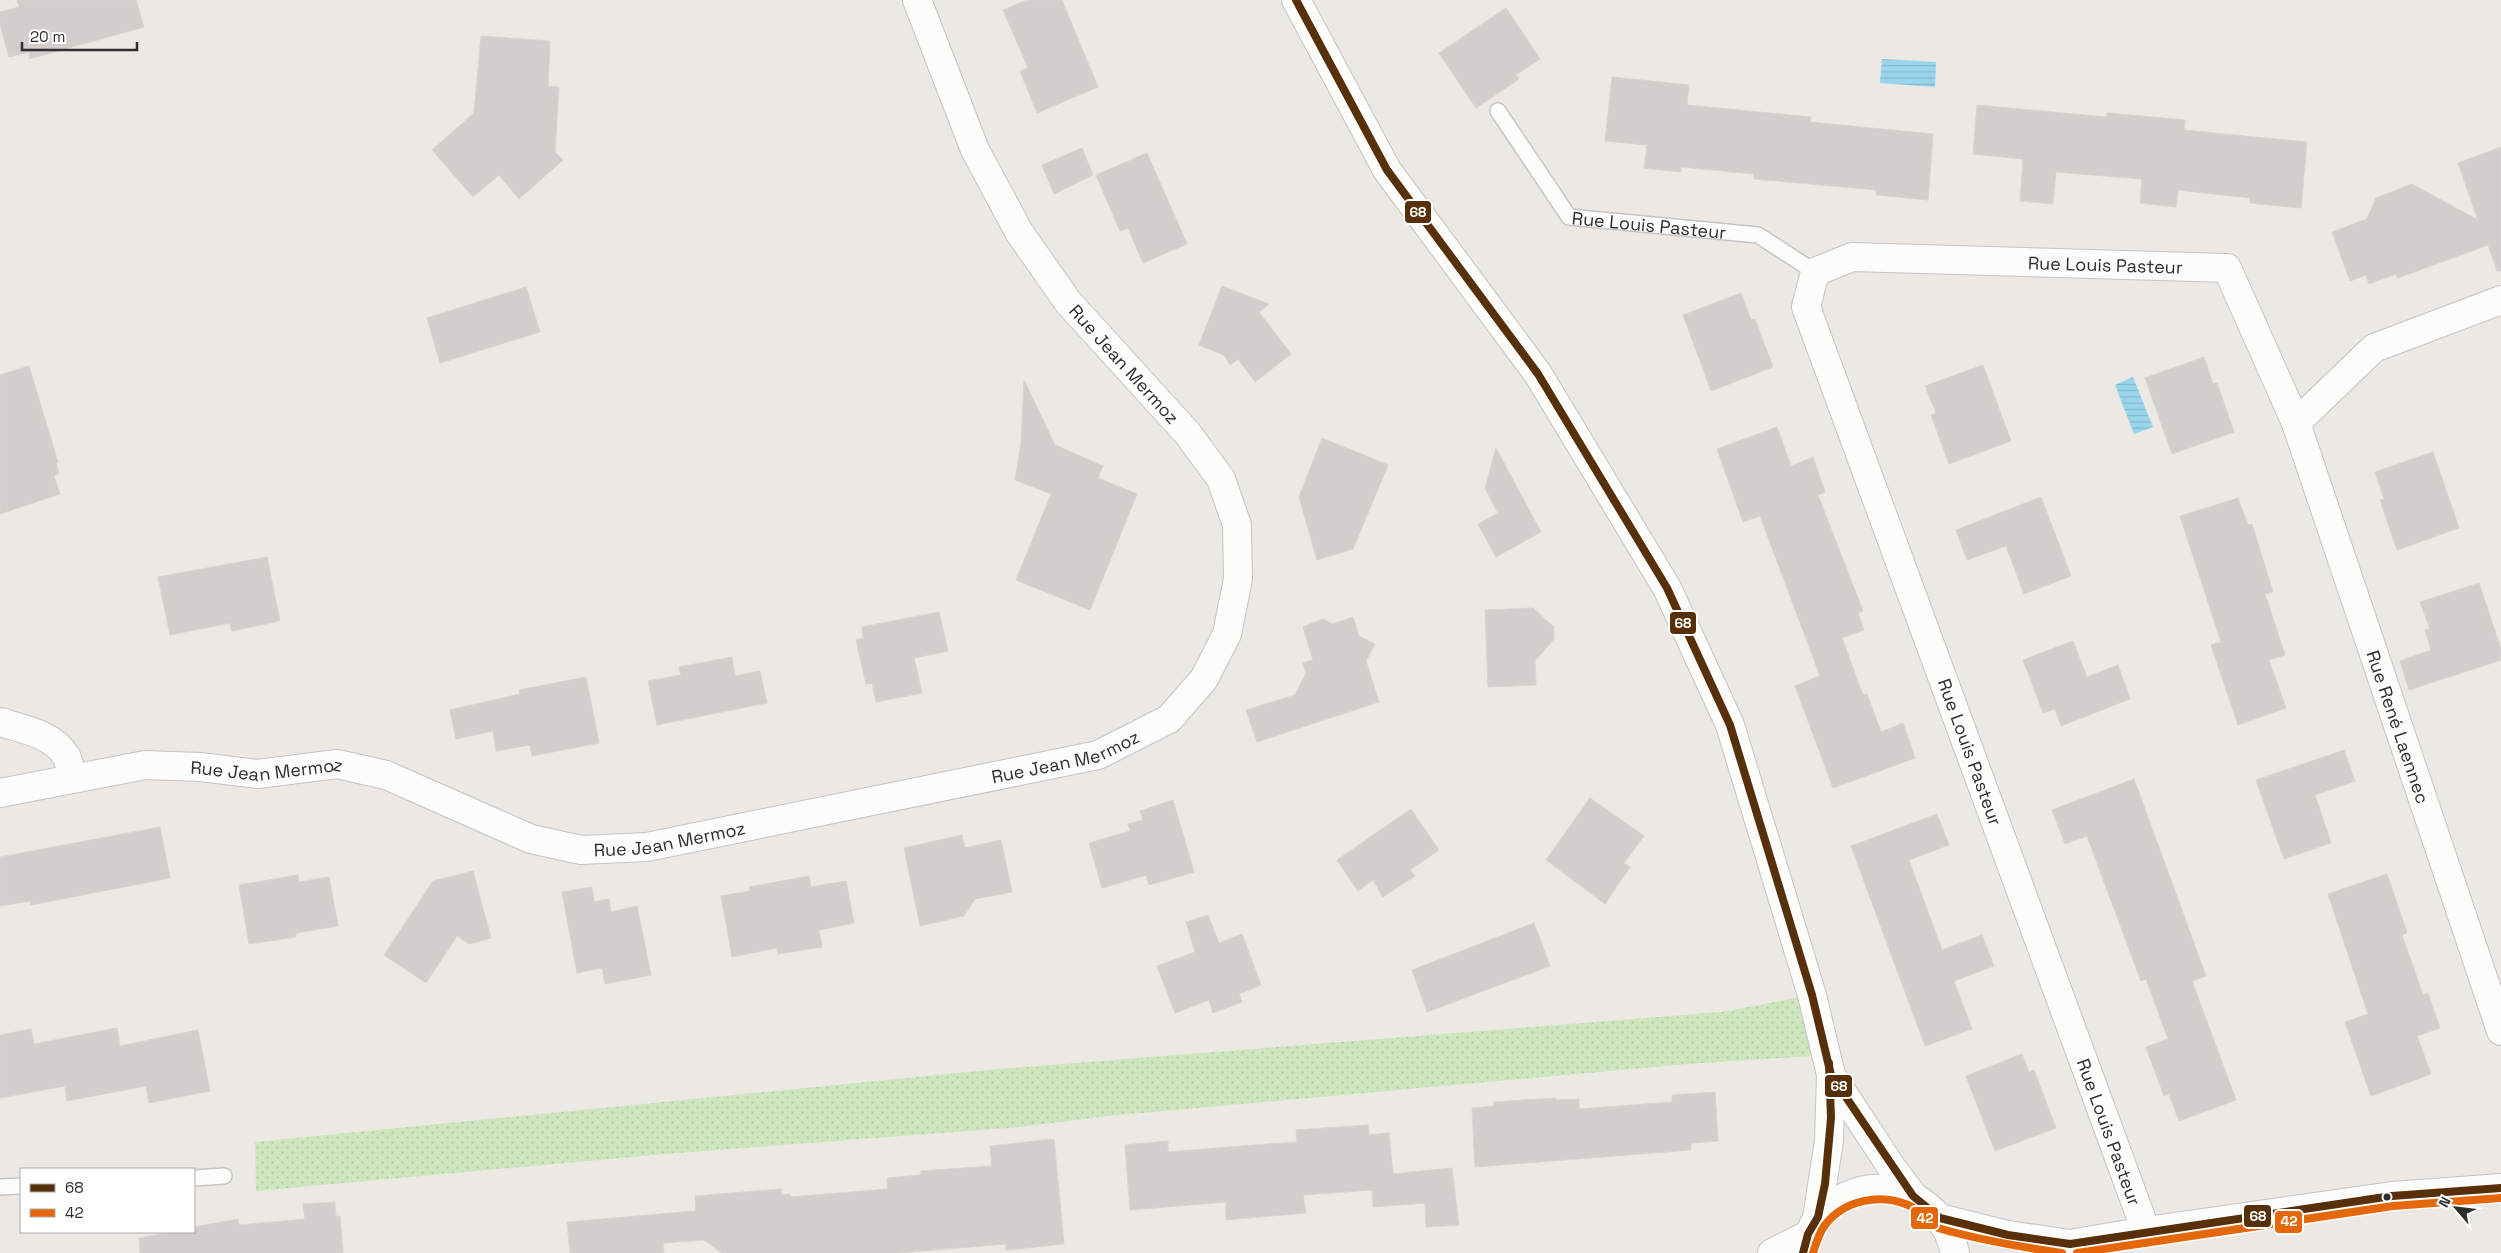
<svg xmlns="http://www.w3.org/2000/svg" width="2501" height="1253" font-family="'Space Grotesk',sans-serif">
<defs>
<pattern id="grass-dots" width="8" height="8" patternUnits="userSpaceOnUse" patternTransform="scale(1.25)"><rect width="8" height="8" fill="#cee6be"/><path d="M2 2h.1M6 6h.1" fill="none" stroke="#b1c6a4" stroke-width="1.8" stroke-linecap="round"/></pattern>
<pattern id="water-rules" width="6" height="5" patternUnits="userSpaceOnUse" patternTransform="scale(1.25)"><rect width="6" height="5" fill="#99d6ec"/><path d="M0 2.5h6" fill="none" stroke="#84b8cb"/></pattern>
</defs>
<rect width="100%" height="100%" fill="#ece8e4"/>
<polygon fill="url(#grass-dots)" points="1812,995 1827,1055 1688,1064 1108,1116 1020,1127 665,1154 256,1191 255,1142 999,1069 1721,1012"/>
<g fill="url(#water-rules)">
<polygon points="1882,59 1936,62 1935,87 1880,83"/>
<polygon points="2133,377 2153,427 2134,434 2115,385"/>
</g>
<g fill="#d1cecb" stroke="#d7d4d0">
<polygon points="17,0 136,0 144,27 29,59 30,52 9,57 0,25 0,12 19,7"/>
<polygon points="1027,0 1062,0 1098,87 1037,113 1020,71 1028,68 1003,10"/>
<polygon points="1506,8 1540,59 1516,75 1519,79 1476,108 1439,53"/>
<polygon points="481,36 550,41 548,86 559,87 555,152 563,160 519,199 499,175 473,197 432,150 474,113"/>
<polygon points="1612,77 1689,85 1687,105 1811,117 1810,122 1933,134 1928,200 1876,195 1876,190 1754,179 1754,174 1681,167 1681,172 1644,168 1647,145 1605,141"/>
<polygon points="1977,105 2107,117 2107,113 2185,120 2184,130 2307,142 2301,208 2250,203 2250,198 2178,190 2176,207 2140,203 2142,179 2056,172 2053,204 2020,201 2023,159 1973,154"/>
<polygon points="2501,147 2501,271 2497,271 2488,245 2398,278 2396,274 2369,284 2366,275 2350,281 2332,232 2367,219 2376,198 2412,184 2478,220 2458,163"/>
<polygon points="1082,148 1093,175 1054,194 1042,165"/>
<polygon points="1147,153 1187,244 1143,263 1128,228 1120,231 1096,175"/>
<polygon points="1222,286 1269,304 1259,312 1291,354 1255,382 1238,359 1230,365 1224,355 1199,345"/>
<polygon points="526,287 540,332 440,363 427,318"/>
<polygon points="1741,293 1751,320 1755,319 1773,367 1711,391 1683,315"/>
<polygon points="2204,357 2213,384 2217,383 2234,432 2172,454 2145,378"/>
<polygon points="1983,365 2011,441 1949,464 1931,415 1936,413 1925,386"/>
<polygon points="29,366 58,462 56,463 59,473 54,476 60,494 0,514 0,375"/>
<polygon points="1024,380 1055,445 1103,466 1098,478 1137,494 1090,610 1016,580 1051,494 1015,480 1021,443"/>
<polygon points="1777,427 1791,466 1813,457 1825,492 1818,495 1863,611 1858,613 1864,630 1842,638 1863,695 1867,694 1881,732 1903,723 1915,758 1833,788 1795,686 1820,676 1760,516 1743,522 1717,449"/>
<polygon points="1322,438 1388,465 1353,549 1317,560 1299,497"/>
<polygon points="1496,448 1541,532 1496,557 1478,524 1498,513 1485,488"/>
<polygon points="2433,452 2459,528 2397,550 2380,500 2384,499 2375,472"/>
<polygon points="2041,497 2071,576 2024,594 2006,546 1967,560 1956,530"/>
<polygon points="2238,498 2248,525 2252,524 2273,592 2265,594 2285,655 2269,660 2286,708 2238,725 2211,645 2221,642 2180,516"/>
<polygon points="267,557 280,621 232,631 230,623 170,635 158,577"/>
<polygon points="2479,583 2501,649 2501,660 2409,690 2400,661 2431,650 2425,630 2430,629 2420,602"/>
<polygon points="1533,608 1554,627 1554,639 1535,661 1536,685 1488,687 1485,610"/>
<polygon points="939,612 948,651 914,658 922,693 876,702 872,683 866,684 856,640 863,638 862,627"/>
<polygon points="1353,617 1359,636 1375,644 1366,661 1379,702 1257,742 1246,710 1295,695 1306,673 1303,663 1313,660 1303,627 1323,619 1332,624"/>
<polygon points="2073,641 2087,677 2118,665 2130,699 2061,726 2055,709 2043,713 2023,660"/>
<polygon points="732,657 735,676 760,671 767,703 657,725 648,681 681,675 679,667"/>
<polygon points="586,677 599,743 532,756 530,745 496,751 493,731 456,739 450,710 520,694 519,690"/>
<polygon points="2344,750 2355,781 2315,795 2331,843 2284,859 2256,780"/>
<polygon points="2134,779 2206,976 2192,981 2236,1100 2179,1121 2169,1094 2164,1096 2146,1047 2168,1039 2146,979 2141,981 2087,836 2065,844 2052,810"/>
<polygon points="1590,798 1644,836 1624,863 1630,867 1605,904 1546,860"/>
<polygon points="1173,800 1194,872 1149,885 1146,875 1102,888 1089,843 1130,831 1128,824 1143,820 1140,811"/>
<polygon points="1411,809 1439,850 1410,870 1415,876 1383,897 1373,880 1358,891 1337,860"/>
<polygon points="1937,814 1949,845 1909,860 1942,950 1982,935 1994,966 1954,981 1972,1029 1925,1046 1851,846"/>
<polygon points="160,827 170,878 31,905 30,901 0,906 0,857"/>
<polygon points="962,835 965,848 1001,840 1012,892 975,899 964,916 920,926 904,848"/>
<polygon points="473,871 491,938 469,944 457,936 426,983 384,955 433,881"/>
<polygon points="2387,874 2407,933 2402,935 2423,995 2428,993 2440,1028 2417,1036 2431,1074 2371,1096 2345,1022 2368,1014 2328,894"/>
<polygon points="298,875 299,882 329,877 338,926 296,933 296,937 249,944 239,885"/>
<polygon points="809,876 811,887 846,881 854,923 819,930 822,947 778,954 777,948 732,957 721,896 750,891 749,887"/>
<polygon points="592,887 594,902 609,899 611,912 637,906 651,975 605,984 602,968 577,973 562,892"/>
<polygon points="1208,915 1219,943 1242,934 1261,985 1239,994 1242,1002 1213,1013 1209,1000 1175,1013 1157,966 1195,952 1186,922"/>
<polygon points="1534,923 1550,966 1427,1012 1412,970"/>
<polygon points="117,1028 120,1046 198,1030 210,1091 149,1103 146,1086 67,1101 65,1086 0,1098 0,1035 31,1029 34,1044"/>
<polygon points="2022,1054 2029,1072 2034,1070 2056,1128 1995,1151 1966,1076"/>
<polygon points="1715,1092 1718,1141 1691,1143 1691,1150 1475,1167 1472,1108 1494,1106 1494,1102 1556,1098 1556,1100 1579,1099 1579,1109 1672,1102 1672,1095"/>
<polygon points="1368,1125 1369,1135 1389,1133 1393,1174 1452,1168 1459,1225 1426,1227 1425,1203 1373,1207 1372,1190 1303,1195 1306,1213 1226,1220 1226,1202 1130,1210 1125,1145 1168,1141 1168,1152 1267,1144 1297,1142 1296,1130"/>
<polygon points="1054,1139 1064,1244 1006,1250 1006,1244 898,1253 722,1253 704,1240 663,1243 664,1253 570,1253 567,1222 696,1211 695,1196 781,1189 782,1195 790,1194 790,1197 888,1189 887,1178 921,1175 921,1171 992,1166 990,1146"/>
<polygon points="335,1202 336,1217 340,1216 343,1253 140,1253 139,1238 170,1232 194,1232 194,1227 238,1219 239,1225 305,1219 303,1204"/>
</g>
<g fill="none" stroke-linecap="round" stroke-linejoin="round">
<defs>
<g id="service">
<path id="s1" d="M1498,111L1569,217L1758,235L1815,272"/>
<polyline points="194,1178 224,1176"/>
<polyline points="0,1187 21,1186"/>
</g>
<g id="minor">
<polyline points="2296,423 2374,348 2501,300"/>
<path d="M0,722C23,729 53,734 66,756C70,762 70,772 72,779"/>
<path id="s2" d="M0,793L145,765L200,767L258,774L337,764L386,775L531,839L581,850L647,847L1098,755L1169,719L1204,679L1227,634L1238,579L1237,525L1221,479L1188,434L1068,302L1019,232L975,150L917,0"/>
<path id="s3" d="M2146,1231L1806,307L1815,272L1852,257L2227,268L2296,423L2501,1031"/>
<polyline points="1772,1253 1808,1235"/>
</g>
<g id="tertiary">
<polyline points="1296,0 1387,170 1538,374 1667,588 1730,725 1812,995 1831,1075 1829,1141 1817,1218"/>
<polyline points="1831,1075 1892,1168 1913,1196"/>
<polyline points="1940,1218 2008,1235 2070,1244 2146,1231 2392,1196 2501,1188"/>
<path d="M1803,1253C1806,1241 1810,1228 1818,1218C1863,1166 1941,1187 1955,1253"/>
</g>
</defs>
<use href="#service" stroke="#c5c4c5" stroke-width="18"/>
<use href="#minor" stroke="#c5c4c5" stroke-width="30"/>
<use href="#tertiary" stroke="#c5c4c5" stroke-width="30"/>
<use href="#service" stroke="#fcfcfb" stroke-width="15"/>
<use href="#minor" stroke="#fcfcfb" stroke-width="28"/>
<use href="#tertiary" stroke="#fcfcfb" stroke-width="28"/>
<defs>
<g id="bus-1">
<polyline points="1296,0 1387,170 1538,374 1667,588 1730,725 1812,995 1831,1075 1913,1196 1940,1218 2008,1235 2070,1244 2392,1196 2501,1188"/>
<polyline points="1803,1253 1808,1234 1818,1217 1825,1184 1831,1118 1829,1063"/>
</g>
<g id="bus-2">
<path d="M1813,1253C1816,1243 1819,1233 1825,1225C1844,1200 1880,1193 1908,1205C1920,1210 1927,1224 1938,1228C1979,1240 2021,1247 2062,1253"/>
<polyline points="2077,1253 2393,1206 2501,1198"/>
</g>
</defs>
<use href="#bus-1" stroke="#fff" stroke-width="11"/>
<use href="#bus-2" stroke="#fff" stroke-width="11"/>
<use href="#bus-1" stroke="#572f08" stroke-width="8"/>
<use href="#bus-2" stroke="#e46809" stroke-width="8"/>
</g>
<circle fill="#2e2e2e" stroke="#fff" stroke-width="2" cx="2387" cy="1197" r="4.5"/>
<g text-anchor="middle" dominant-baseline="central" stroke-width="4" stroke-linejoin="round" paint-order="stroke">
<g font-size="18" fill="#2e2e2e" stroke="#fff">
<text stroke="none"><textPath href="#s1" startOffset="208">Rue Louis Pasteur</textPath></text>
<text stroke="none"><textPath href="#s3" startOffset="1314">Rue Louis Pasteur</textPath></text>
<text transform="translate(1124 364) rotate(48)">Rue Jean Mermoz</text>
<text stroke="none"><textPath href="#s3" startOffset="1926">Rue René Laennec</textPath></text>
<text transform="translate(1970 752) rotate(70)">Rue Louis Pasteur</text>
<text stroke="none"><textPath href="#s2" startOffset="1095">Rue Jean Mermoz</textPath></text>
<text stroke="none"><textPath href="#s2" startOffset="270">Rue Jean Mermoz</textPath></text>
<text stroke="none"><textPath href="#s2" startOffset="690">Rue Jean Mermoz</textPath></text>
<text transform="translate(2109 1132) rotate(70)">Rue Louis Pasteur</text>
</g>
</g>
<g stroke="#fff" stroke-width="2">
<rect x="1404" y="200" width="28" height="24" rx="5" fill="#572f08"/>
<rect x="1669" y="611" width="28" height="24" rx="5" fill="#572f08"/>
<rect x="1824" y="1074" width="29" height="24" rx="5" fill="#572f08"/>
<rect x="2243" y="1204" width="29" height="24" rx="5" fill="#572f08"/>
<rect x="1910" y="1206" width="29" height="24" rx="5" fill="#e46809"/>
<rect x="2274" y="1210" width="29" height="24" rx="5" fill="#e46809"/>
</g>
<g font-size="14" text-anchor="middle" font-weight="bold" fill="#fff">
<text x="1418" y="217">68</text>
<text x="1683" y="628">68</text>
<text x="1839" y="1091">68</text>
<text x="2258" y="1221">68</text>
<text x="1925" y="1223">42</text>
<text x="2289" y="1226">42</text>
</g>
<rect x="20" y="1168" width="175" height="65" fill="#ffffff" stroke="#ababab"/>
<rect x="30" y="1184" width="25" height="8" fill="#572f08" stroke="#ababab"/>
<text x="65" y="1193" font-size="15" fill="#2e2e2e">68</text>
<rect x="30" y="1209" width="25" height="8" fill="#e46809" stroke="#ababab"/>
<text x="65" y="1218" font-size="15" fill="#2e2e2e">42</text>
<g transform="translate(2456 1208) rotate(298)" stroke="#ffffff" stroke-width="4" paint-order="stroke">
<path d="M0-4L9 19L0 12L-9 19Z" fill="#2e2e2e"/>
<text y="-8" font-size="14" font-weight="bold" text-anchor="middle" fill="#2e2e2e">N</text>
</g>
<path d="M22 42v8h115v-8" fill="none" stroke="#2e2e2e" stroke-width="2.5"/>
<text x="30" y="42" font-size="15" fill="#2e2e2e" stroke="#ffffff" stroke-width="4" paint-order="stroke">20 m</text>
</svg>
